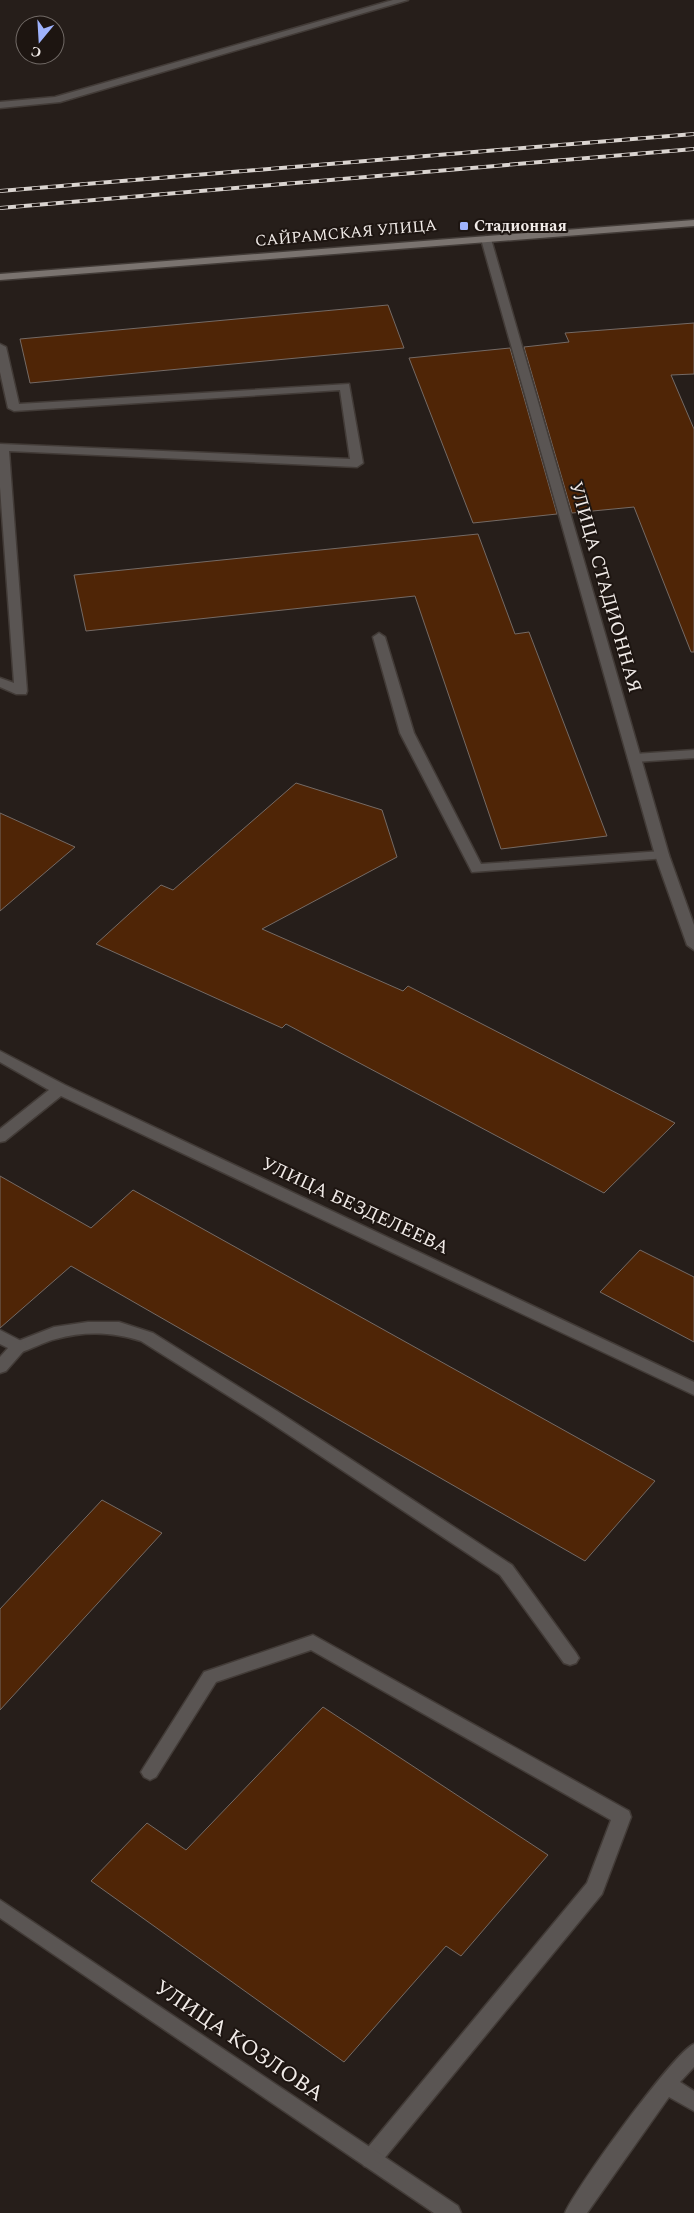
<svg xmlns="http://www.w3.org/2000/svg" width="694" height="2213" font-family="Spectral,serif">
<rect width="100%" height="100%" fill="#261e1a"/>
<g fill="#4f2506" stroke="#746a65">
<polygon points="388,305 404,348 30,383 20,339"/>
<polygon points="694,323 694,374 671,375 694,429 694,652 691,652 634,507 572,513 524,347 569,342 565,333"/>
<polygon points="510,348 557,514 473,523 409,358"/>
<polygon points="478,534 515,634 529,632 607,836 501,849 415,596 86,631 74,575"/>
<polygon points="296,783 382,810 397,857 262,929 403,991 408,986 675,1123 604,1193 286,1024 282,1028 96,944 161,885 173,890"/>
<polygon points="0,813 75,847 0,911"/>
<polygon points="0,1176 91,1228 133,1190 655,1481 585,1561 71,1266 0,1328"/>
<polygon points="640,1250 694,1277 694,1342 600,1292"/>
<polygon points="102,1500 162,1533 0,1710 0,1609"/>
<polygon points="323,1707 548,1855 461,1956 446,1946 344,2062 91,1881 147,1823 186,1850"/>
</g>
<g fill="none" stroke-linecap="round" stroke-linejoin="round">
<defs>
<g id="lane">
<polygon points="393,0 408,0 60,102 0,108 0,102 55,97"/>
<polygon points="0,344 6,347 19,404 349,384 363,463 357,467 9,451 27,691 26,694 16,694 0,687 0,678 14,683 0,487 0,444 350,459 340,390 14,411 8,408 0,372"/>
<polygon points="379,633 385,637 414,733 481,864 662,851 667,852 669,855 667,858 472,872 400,733 373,637"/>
<polygon points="694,750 694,758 635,762 628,758 635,754"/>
<path d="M88,1322H119L153,1333L277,1411L512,1565L576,1653L579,1658L576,1663L570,1665L564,1663L500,1575L265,1419L141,1341C114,1332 84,1331 56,1339C43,1342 32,1349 19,1353L13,1351L11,1347L13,1343L54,1327Z"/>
<polygon points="313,1635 629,1811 631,1817 602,1894 378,2166 371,2168 364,2166 361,2159 364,2152 587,1883 611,1820 311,1650 216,1682 156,1777 150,1780 144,1777 141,1772 144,1767 204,1672"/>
</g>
<g id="street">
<polygon points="486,236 491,239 669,855 694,925 694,950 687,945 655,855 481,239"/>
<polygon points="0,1051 65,1085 694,1382 694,1395 61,1096 5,1141 0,1142 0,1129 49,1090 0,1062"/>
<polygon points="0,1330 25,1343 27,1347 6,1371 0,1373 0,1357 8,1348 0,1344"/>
<polygon points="0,1900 458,2206 461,2213 434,2213 0,1918"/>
<path d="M694,2044V2067L680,2082L694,2091V2111L669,2097L587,2213H565C575,2189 674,2052 694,2044Z"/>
</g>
<polygon id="secondary" points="694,220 694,226 0,280 0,274"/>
</defs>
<use href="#lane" stroke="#423b37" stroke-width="3"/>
<use href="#street" stroke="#423b37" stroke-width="3"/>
<use href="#secondary" stroke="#423b37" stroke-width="3"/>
<use href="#lane" fill="#5a5553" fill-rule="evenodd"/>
<use href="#street" fill="#5a5553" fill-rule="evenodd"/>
<use href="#secondary" fill="#7a736f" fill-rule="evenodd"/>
<defs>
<g id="rail">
<polyline points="0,191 694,134"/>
<polyline points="0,208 694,149"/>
</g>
</defs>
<use href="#rail" stroke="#dad4d0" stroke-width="4"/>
<use href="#rail" stroke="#1d1511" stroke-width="2.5" stroke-dasharray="8" stroke-linecap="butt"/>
</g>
<rect fill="#9fb3fd" stroke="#1d1511" stroke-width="2" x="459" y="221" width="10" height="10" rx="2.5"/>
<g text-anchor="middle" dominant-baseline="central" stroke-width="4" stroke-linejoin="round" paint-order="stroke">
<g font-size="16" font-weight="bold" fill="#f1ebe8" stroke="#1d1511" text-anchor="start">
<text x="474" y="226">Стадионная</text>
</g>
<g font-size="16" fill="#f1ebe8" stroke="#1d1511">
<text transform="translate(346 233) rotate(-5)">САЙРАМСКАЯ УЛИЦА</text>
</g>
<g font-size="19" fill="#f1ebe8" stroke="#1d1511">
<text transform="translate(605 587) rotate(74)">УЛИЦА СТАДИОННАЯ</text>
<text transform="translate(355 1206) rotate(25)">УЛИЦА БЕЗДЕЛЕЕВА</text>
</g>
<g font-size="22" fill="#f1ebe8" stroke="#1d1511">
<text transform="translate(239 2041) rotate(34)">УЛИЦА КОЗЛОВА</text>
</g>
</g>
<g transform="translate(40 40) rotate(198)"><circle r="24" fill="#1d1511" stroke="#726b67"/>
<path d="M0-4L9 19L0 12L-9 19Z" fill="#9fb3fd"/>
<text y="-8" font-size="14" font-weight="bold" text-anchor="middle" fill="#f1ebe8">С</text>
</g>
</svg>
